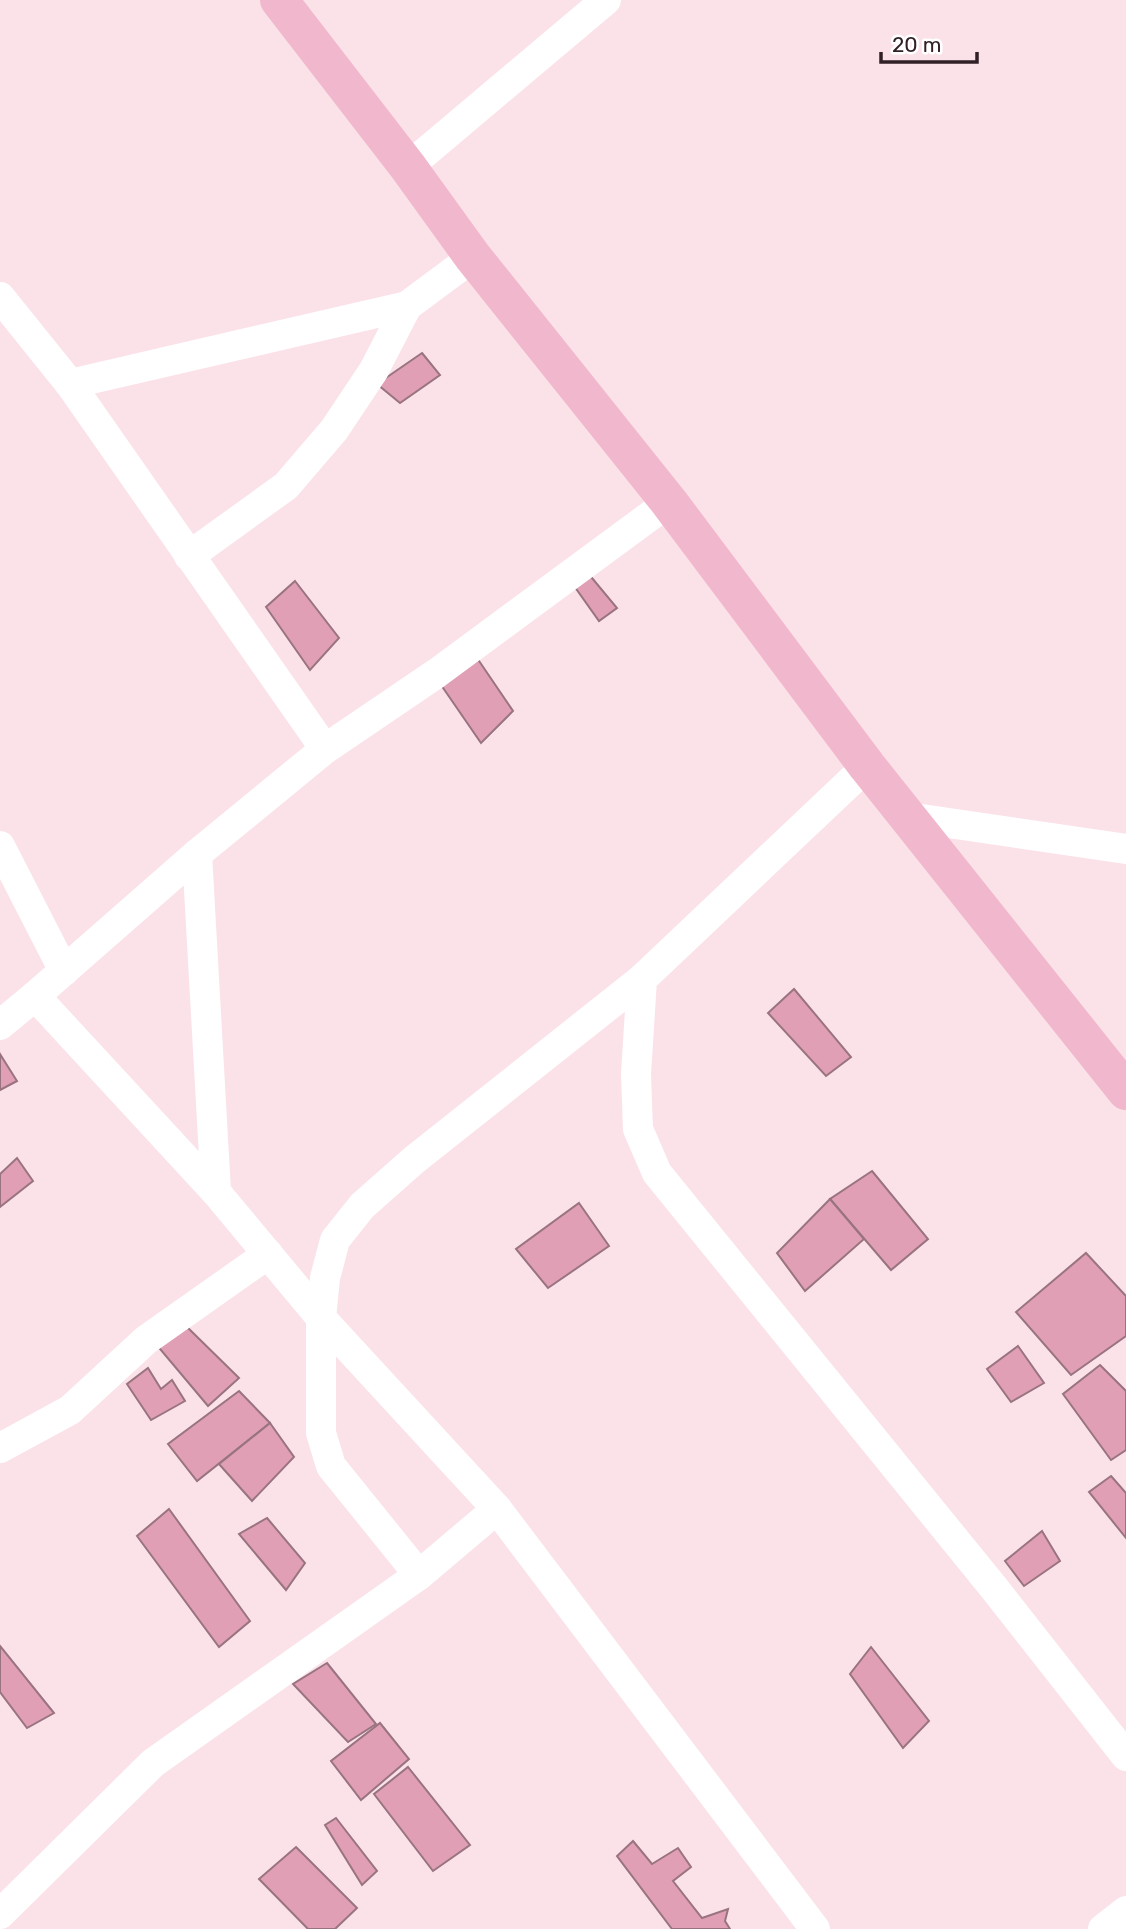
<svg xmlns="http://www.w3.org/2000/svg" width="1126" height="1929" font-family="Rubik,sans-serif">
<rect width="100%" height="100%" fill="#fbe2e9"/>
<g fill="#e09fb5" stroke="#997480" stroke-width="2">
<polygon points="422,353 440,375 400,403 377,384"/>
<polygon points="587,572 617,608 599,621 572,583"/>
<polygon points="295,581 339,638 310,670 266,607"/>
<polygon points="475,655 513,711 481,743 439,682"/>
<polygon points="794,989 851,1057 826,1076 768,1013"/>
<polygon points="0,1054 17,1081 0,1090"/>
<polygon points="17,1158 33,1181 0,1207 0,1174"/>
<polygon points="872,1171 928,1239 891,1270 830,1199"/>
<polygon points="830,1199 864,1239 805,1291 777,1253"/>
<polygon points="579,1203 609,1246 548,1288 516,1249"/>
<polygon points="1086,1253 1126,1296 1126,1336 1071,1375 1016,1312"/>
<polygon points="184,1324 239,1378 208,1406 155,1343"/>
<polygon points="1018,1346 1044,1383 1011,1402 987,1369"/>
<polygon points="1100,1365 1126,1391 1126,1450 1111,1460 1063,1394"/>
<polygon points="148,1368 161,1389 172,1380 185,1401 151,1420 127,1384"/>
<polygon points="239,1391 270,1423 197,1481 168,1444"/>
<polygon points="270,1423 294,1457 252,1501 219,1464"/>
<polygon points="1111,1476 1126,1493 1126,1538 1089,1492"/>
<polygon points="169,1509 250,1621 219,1647 137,1536"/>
<polygon points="267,1518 305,1563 286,1590 239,1534"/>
<polygon points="1042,1531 1060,1561 1024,1586 1005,1561"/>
<polygon points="0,1646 54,1713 27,1728 0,1692"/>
<polygon points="871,1647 929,1721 903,1748 850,1674"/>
<polygon points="327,1663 376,1724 348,1742 293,1684"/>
<polygon points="380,1723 409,1759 361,1800 331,1761"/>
<polygon points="408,1767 470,1845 433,1871 374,1794"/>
<polygon points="336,1818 377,1871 362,1885 325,1825"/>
<polygon points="633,1841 652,1864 678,1848 691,1867 673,1881 702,1918 728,1909 725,1921 730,1929 672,1929 617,1856"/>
<polygon points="296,1847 357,1908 335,1929 308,1929 259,1879"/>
</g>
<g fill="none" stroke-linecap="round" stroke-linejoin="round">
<g stroke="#fff" stroke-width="30">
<polyline points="408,167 606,0"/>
<polyline points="0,297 70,384 325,749"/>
<polyline points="70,384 407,306 473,257"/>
<polyline points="189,556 286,486 334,430 374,370 407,306"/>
<polyline points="908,817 1126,849"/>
<polyline points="0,846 64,971"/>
<polyline points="197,854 216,1192 321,1318 497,1509 815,1929"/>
<polyline points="642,979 636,1074 638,1129 657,1173 994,1588 1126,1756"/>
<polyline points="35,996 216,1192"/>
<polyline points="0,1025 35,996 197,854 325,749 437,673 669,502"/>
<polyline points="0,1448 70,1410 146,1340 268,1254"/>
<polyline points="419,1575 331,1466 321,1433 321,1318 325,1278 335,1240 362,1206 414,1160 642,979 867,766"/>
<polyline points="0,1914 153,1763 419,1575 497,1509"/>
<polyline points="1103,1929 1126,1911"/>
</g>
<polyline stroke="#f1b8cd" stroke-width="38" points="279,0 408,167 473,257 669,502 867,766 1126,1091"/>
</g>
<path d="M881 52v10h96v-10" fill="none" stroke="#312126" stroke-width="3.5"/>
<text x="892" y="52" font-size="21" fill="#312126" stroke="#ffffff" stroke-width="5" paint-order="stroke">20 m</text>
</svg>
